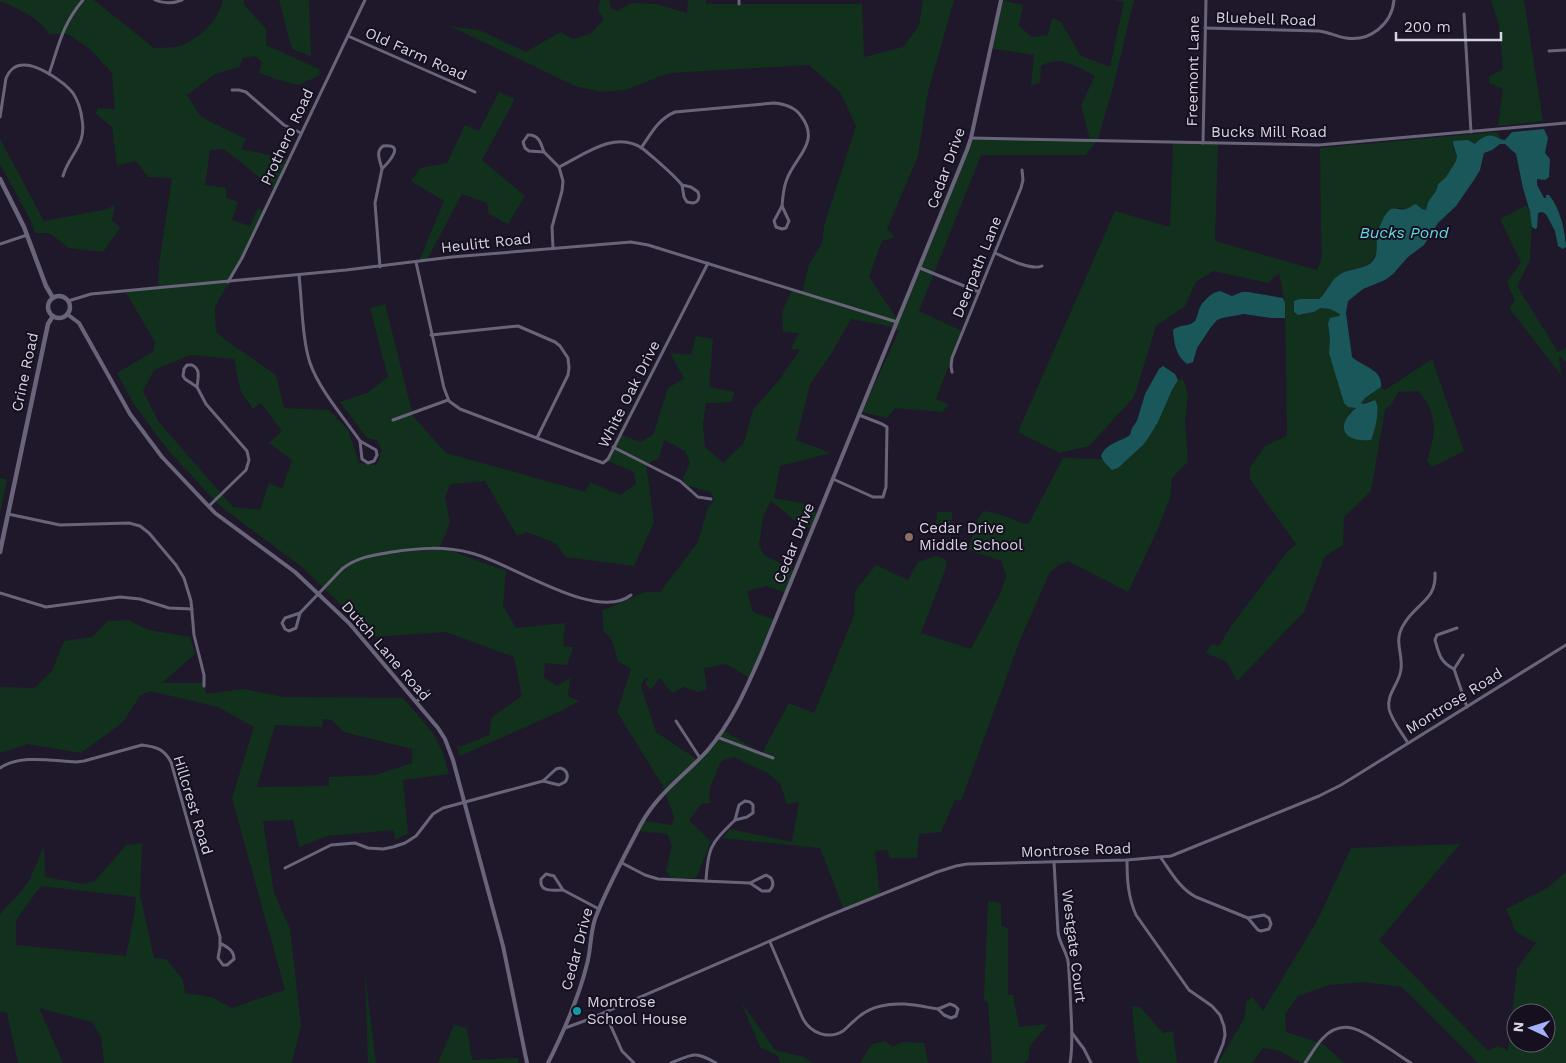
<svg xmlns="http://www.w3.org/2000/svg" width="1566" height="1063" font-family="'Work Sans',sans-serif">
<rect width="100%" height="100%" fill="#1e182a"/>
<g fill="#11311c" fill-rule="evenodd">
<path d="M0,0H94L154,48C162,47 174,49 182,45C200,38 219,20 223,0H244V5L266,29V45L319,69L320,75L299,85L279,80L259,73L262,62L255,56L243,58L239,67L215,74L187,95L201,117L246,139L241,149L287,159L274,189L224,149L210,150L205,185L226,188V197L238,202L232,220L250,226L258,208L264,211L230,280L215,307L216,332L227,341L276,375L284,408L329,410L348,430L359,463L377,465L382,450L377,440L367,438L340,402L367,393L388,377L370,308L385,304L413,416L446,453L586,492L590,482L620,495L636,484L634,472L606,460L620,434L640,442L653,435L668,388L684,378L670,353L691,355L696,336L713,339L709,387L734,392L732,402L706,403L703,424L705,447L723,463L744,443L753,410L780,379L800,350L791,349L799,333L783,332L782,312L792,290L802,293L809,264L822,244L824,226L856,126L840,92L809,65L669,73L625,90L602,92L575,86L450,26L479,30L526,52L560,32L573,39L590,34L604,19L598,10L600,0H609L611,8L617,11L631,3L656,4L687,13L688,0H706V4H862L864,57L903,47L919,26L923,0H954L928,92L918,156L887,229L895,237L882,241L869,277L897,319L969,138L1090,140L1081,105L1095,76C1077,67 1060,54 1041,66L1040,82L1031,86L1034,55L989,48L1000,0L1023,5L1019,26L1032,37L1048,35L1052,18L1060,21L1081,56L1110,67L1124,2L1114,0H1134L1114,83L1098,140L1085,155H981L919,311L962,331L936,399L949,405L942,412L895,408L887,418L862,412L899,331L889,326L851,319L831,354L810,384L796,440L831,453L780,466L774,498L811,505L817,514L812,527H803L771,501L763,516L759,545L764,555L795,571L786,593L767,586L747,591L753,612L775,620L750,678L726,664L704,668L707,689L698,692L684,687L672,693L660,678L650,690L645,682L650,676L644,679L641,687L656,732L698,760L722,730L762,753L789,703L814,713L854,616L855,591L876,565L908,580L918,562L936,556L945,559L947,565L921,633L971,649L1001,592L1006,576L1002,561L968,550L978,519L984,511L999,514L1024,524L1029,523L1063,458L1103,459L1104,462L1115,470L1117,469L1143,445L1149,437L1158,422L1172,390L1178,380L1183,379L1188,394L1185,422L1188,462L1172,478L1170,498L1157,531L1128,592L1068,561L1059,565L1050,572L1020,640L961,801L955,800L941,832L919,834L917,858H890L887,850L875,851L880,895L844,910L820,848L722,838L730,829L792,842L799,802L787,804L780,783L769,774L734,757L721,761L709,791L710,803L701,804L689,820L711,842L696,878H671L666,871L672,846L667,834L638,831L644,821L672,825L674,817L663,786L617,712L631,669L618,661L611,638L604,632L602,611L645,592H660L698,542L708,507L715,500L710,492L685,485L683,478L690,463L685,451L664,440L659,459L646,464L654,522L634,566L566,557L555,543L526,532L517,536L485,481L451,484L445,496L450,523L440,547L506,571L503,606L516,628L565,623L563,646L573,647L567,665L545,663L544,678L557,686L570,678L568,696L579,701L557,713L460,756L456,744L460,747L489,735L492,717L522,696L514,657L446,632L373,637L365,628L302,567L219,505L167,449L133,403L117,373L153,352L155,342L125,291L158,287L159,264L172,178L148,177L136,161L117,165L112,127L96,114L98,108L115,109L112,73L90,49L68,34H49C40,18 17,8 0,1ZM190,355L234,359L241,392L253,409L261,403L282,431L269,443L292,460L282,489L269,483L260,510L233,507L158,421L143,391L154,370Z"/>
<polygon points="279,0 309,0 311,56 292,49"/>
<polygon points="1491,0 1524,0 1543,121 1498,126 1503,89 1489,83 1489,77 1503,69 1499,25"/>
<polygon points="499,92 515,99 482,160 525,196 508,224 489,214 487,203 462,194 427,260 419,261 444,201 411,181 420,168 447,163 465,125 479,131"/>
<path d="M1496,132L1500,135V140L1494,136C1486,136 1480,138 1475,144L1470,141L1452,142L1454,151L1457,154L1456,161L1446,177L1438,184L1436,191L1428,202L1426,210H1422L1416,204L1407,209L1397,208L1384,218L1377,237V250L1373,260L1370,263L1359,269H1351L1329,285L1319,299L1294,304V312L1296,314L1302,315L1314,312L1320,308L1330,309L1340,314L1339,316L1329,319L1328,323L1330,339L1329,350L1344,403L1352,408H1356L1350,412L1344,422L1349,436L1359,439L1370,440L1373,436L1378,413L1372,400L1362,404L1361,403L1365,398L1381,387L1385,390L1432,359L1464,451L1432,467L1427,461C1436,433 1439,414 1418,391L1398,392L1392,403L1385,410L1371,491L1344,517L1343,545L1325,556L1304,612L1237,681L1227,662L1206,653L1212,644L1219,646L1231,626L1288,551L1296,544L1250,479V467L1265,446L1287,436L1285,303L1279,273L1268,283L1213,271L1196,282L1185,306L1156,326L1134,397L1089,446L1060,453L1018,432L1115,211L1170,227L1173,142L1218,143L1215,241L1317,270L1322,257L1321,228L1320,148Z"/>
<polygon points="0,139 44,221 108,209 115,204 112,220 120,228 103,252 69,248 49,233 35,233 30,219 0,164"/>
<polygon points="1527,205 1532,221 1530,260 1517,286 1558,352 1566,348 1566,362 1559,356 1561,375 1509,308 1515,301 1507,282 1521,262 1500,219"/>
<polygon points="0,478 7,479 0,514"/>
<rect x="937" y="512" width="15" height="8"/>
<polygon points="936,520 951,521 951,529 936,529"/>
<path d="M128,620L149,630L190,637L195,654L162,683H204L206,694L243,689L284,697L403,698L433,733L443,753L449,774L403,780L408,833L395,840L393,830L327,836L299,847L293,820L263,821L274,893L290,929L301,1026L292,1063H104L101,1037L92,1022L39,1008L63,1063H18L7,1013L0,1011V914L19,894L30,879L44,846L45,877L84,884L95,881L126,845L142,843L140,894L154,958L166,959L183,980L185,993L211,997L232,1008L285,990L232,798L254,727L218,707L150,691L140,696L123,722L81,753L28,744L0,753V687L35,688L52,671L64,641L92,637L108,621ZM323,719L332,720L344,732L412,749V763L376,775L329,777V786L257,787L275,725L322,727ZM41,886L136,897L134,916L126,956L16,945V920Z"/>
<path d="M1460,844L1379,940L1488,1051L1498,1046L1508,1051L1517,969L1536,943L1516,932L1506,909L1547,888L1566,872V1063H1478L1402,987L1365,982L1329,985L1298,996L1285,1014L1286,1032L1323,1044L1344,1063H1302L1277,1050L1263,1048L1252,1063H1218L1244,1019L1247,1001L1252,997L1263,1011L1317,921L1351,848ZM1516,1013H1546V1043H1516Z"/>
<polygon points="988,901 1001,903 1001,925 1008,929 1008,995 1013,995 1019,1027 1048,1024 1030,1046 1028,1060 1023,1063 991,1063 992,1061 988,1003 984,1000"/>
<polygon points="365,974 376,1063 368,1063"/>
<polygon points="741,1002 775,1050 804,1057 813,1063 780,1063 778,1056 760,1047"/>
<polygon points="1132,1006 1140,1007 1163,1033 1173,1031 1177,1063 1140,1063 1137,1059"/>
<polygon points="454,1025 467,1028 472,1060 518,1058 519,1063 438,1063"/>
<polygon points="885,1041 893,1047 902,1042 924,1043 928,1063 860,1063 872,1044"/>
</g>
<g fill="#1a575a">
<path d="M1544,129L1548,138L1545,153L1550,159L1549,177L1545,180L1537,179V185L1544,198H1546V195H1549C1560,208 1565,230 1566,247L1563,249L1558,246L1555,231L1546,214L1542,212L1538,213L1537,228L1535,229L1532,227L1530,212L1523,188L1516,154L1505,144H1500L1492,150L1484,153L1480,170L1474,180L1456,206L1438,223L1424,245L1408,257L1393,274L1385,280L1363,289L1348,301L1346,313L1352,357C1363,367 1383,369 1381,387L1365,398L1361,403L1364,404L1375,400C1381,407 1375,431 1371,440C1345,443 1333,427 1356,408L1348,407L1344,403L1329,353L1330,339L1328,323L1330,318L1339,316L1340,314L1330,309L1320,308L1314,312L1298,315L1294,312V301L1300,299H1319C1327,292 1330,281 1339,275C1349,268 1362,270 1371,263C1379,256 1376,245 1377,237C1378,230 1384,213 1391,209C1396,207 1401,211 1406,209C1410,208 1412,205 1416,204L1422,209L1426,210L1428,202L1436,191L1438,184L1446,177L1456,161L1457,156L1453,144V141L1468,140L1475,144C1478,140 1487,134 1493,136C1498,137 1500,140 1505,140L1512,132Z"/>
<path d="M1220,291L1232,296L1242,292H1248L1283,298L1285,303V318H1271L1244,314L1222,318L1217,320L1211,327L1197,348L1193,362L1187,364C1176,356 1174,344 1173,330C1179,324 1190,327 1195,321C1198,316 1198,310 1201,305C1206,299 1212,292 1220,291Z"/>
<path d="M1163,366L1175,374L1178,380L1172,390L1158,422L1149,437L1143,445L1118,468L1112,470L1104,462L1101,456C1106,443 1120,442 1130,435L1132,428L1137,421L1145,394L1159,369Z"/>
</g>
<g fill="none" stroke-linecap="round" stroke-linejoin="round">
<g stroke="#6a647a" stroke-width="3">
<path d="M155,0C164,4 172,4 182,0"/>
<polyline points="739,0 739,4"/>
<polyline points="1464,14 1471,132"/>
<path d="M1205,28L1319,31C1329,32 1337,37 1346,38C1370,42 1392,24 1394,0"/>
<polyline points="348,36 475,92"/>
<polyline points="1549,51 1566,50"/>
<path d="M49,74C59,45 62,25 83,0"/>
<polyline points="232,90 239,90 246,92 284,125 301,133"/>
<path d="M0,117L6,78C9,71 15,65 23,65C38,64 64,82 73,93C78,101 81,110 82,119C87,146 69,154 63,176"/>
<path d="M528,135C539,134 541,144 544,152L529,151L525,148L523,142Z"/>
<polyline points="971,138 1319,145 1566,123"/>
<polyline points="1203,143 1206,0"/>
<path d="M383,146C406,143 389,162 382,169C380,160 375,152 383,146Z"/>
<path d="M641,148C651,134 658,119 675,112L774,103C785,104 795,107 801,116C821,142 795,157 787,179C783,188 783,197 782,206"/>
<polyline points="544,152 559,167 563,181 562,191 552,227 553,248"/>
<path d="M559,167C584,155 614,130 642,148C646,151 650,155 654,158C664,167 674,175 682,185"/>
<path d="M682,185L691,187L698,192C700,197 699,202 693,203L687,202L684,197Z"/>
<polygon points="782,206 789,221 786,228 782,229 776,227 774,221"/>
<polyline points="0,244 27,235"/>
<path d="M995,253C1006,258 1031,271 1042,266"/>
<polyline points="416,262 444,388 449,401 460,409 603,463 608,459 708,263"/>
<polyline points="380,267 375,203 382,169"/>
<polyline points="920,268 979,292"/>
<path d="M299,275C302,301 302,339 310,363C319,389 344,418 360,441"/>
<polyline points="228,282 242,258 365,0"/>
<polyline points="68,301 91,294 346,270 452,257 631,242 648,245 897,322"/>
<polyline points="431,335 518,326 555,342 560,346 568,358 569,368 568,375 537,438"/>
<path d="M192,365C201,369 198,378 197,387L185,379L183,376L184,369L187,365Z"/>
<polyline points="952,372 951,366 952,358 1021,188 1023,180 1022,170"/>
<polyline points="197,387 206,404 247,451 249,460 246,470 209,506"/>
<polyline points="393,420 448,400"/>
<polygon points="360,441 376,450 377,455 374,461 368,463 362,459"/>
<polyline points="613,447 680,481 698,497 711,499"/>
<polyline points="833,479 873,497 883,497 886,487 887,427 882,424 859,415"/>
<polyline points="8,514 60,525 129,523 140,526 149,533 176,565 184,578 191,601 194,635 204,675 204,686"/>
<polyline points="0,593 46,607 120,597 140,599 169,608 192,609"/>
<path d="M300,613L342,569C357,557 374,555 392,552C419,548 445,546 471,553C510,562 596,623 631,595"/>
<polygon points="300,613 296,628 289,631 285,629 282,623 285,618"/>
<path d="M1457,628L1437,635L1435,640C1439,654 1440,662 1454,669L1467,707"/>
<polyline points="1454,669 1463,655"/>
<polyline points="416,702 429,691"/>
<polyline points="676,721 700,758"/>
<polyline points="717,737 773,758"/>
<path d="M1408,743C1402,733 1392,721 1389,709C1386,694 1400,683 1401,669C1403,652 1393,641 1404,624C1416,603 1437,600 1435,573"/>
<path d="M0,768C20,754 52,761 76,762L84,761L142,745C157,747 164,749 171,762L220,937V947L218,958L223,965H227L234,959C234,950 227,947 220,943"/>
<path d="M560,768C568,770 569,777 565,782L559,785L543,781L556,769Z"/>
<polygon points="745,801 750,802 753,805 753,813 747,817 735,820 739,805"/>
<path d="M1161,858C1171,872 1180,889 1196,897L1248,918"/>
<path d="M1127,860C1127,879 1128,897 1136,915L1189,990L1212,1006L1220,1015L1224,1026L1225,1035L1223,1044L1215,1063"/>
<path d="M1054,862L1058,932C1059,942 1066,951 1068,961C1070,978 1070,995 1071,1012C1072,1029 1073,1046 1070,1063"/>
<polyline points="622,863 645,875 658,879 750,883"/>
<polyline points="285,868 331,845 355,843 368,848 383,849 393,847 405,843 416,836 433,814 443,808 543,781"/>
<path d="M546,874L554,876L563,890C553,890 539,893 541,879Z"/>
<path d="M766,875L771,878C774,883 774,887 769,891H762L750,883Z"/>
<path d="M706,881C708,846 711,844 735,820"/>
<polyline points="563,890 599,909"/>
<polygon points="1264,915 1269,918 1271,924 1269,929 1261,931 1258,930 1248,918"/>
<path d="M770,942L803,1019C811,1033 828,1040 843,1031C847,1028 850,1024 854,1021C861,1014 871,1008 881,1006C900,1001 919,1006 938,1009"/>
<polygon points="950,1004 955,1006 958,1009 956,1016 951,1018 944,1015 938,1009"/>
<polyline points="605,1013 622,1051 634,1063"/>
<polyline points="565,1028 587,1020 828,916 937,872 956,866 967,864 1127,860 1171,856 1319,796 1341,785 1566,645"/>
<polyline points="1072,1033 1084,1049 1091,1063"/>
<path d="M671,1063C693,1054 695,1051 716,1063"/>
<path d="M1305,1063C1311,1055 1316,1045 1323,1038C1343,1017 1363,1031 1382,1044C1392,1050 1401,1057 1411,1063"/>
</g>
<g stroke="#6a647a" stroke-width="4">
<polyline points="67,314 79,323 130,414 162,457 215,513 295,572 349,623 438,728 445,739 453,760 503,946 527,1063"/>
<path d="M548,1063C563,1033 579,997 587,964C591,950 590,934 595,919C607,887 625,855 641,824C658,793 684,776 707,751C732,722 746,689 761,655L967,150L971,138L1001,0"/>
</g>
<g stroke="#6a647a" stroke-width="4.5">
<polyline points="0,179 24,227 46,286 53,298"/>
<circle cx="59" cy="307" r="11"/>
<polyline points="0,552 48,324 53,316"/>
</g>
</g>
<circle fill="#8d6e63" stroke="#150f20" stroke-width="2" cx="909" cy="537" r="5"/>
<circle fill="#0f9aa8" stroke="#150f20" stroke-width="2" cx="577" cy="1011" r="5"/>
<g text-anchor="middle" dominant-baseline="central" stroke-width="4" stroke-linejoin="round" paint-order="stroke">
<g font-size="15" fill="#d8d4e1" stroke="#150f20">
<text transform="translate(1266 19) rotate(2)">Bluebell Road</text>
<text transform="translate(416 54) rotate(24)">Old Farm Road</text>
<text transform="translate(1193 71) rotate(-89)">Freemont Lane</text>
<text x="1269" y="132">Bucks Mill Road</text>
<text transform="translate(287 137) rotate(-65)">Prothero Road</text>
<text transform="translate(946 168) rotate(-70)">Cedar Drive</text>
<text transform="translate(486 243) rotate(-6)">Heulitt Road</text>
<text transform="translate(977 267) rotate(-68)">Deerpath Lane</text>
<text transform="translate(25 372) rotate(-78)">Crine Road</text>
<text transform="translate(629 394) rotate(-63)">White Oak Drive</text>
<text transform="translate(794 543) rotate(-68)">Cedar Drive</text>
<text transform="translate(386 651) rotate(49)">Dutch Lane Road</text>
<text transform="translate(1454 701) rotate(-32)">Montrose Road</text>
<text transform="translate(193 805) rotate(73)">Hillcrest Road</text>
<text transform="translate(1076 850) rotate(-2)">Montrose Road</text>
<text transform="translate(1074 946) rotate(83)">Westgate Court</text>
<text transform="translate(577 949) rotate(-75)">Cedar Drive</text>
</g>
<g font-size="15" fill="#d8d4e1" stroke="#150f20" text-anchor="start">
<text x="919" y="528">Cedar Drive<tspan x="919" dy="17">Middle School</tspan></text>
<text x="587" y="1002">Montrose<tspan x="587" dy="17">School House</tspan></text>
</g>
<g font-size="16" font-style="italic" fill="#63d9df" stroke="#150f20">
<text x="1404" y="232">Bucks Pond</text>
</g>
</g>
<g transform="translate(1531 1028) rotate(274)"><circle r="24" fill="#150f20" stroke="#635e6d"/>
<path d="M0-4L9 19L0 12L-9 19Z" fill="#a4b2fc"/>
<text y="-8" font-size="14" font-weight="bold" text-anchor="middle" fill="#d8d4e1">N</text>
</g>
<path d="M1396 32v8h105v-8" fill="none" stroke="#d8d4e1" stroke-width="2.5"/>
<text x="1404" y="32" font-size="15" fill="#d8d4e1" stroke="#150f20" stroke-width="4" paint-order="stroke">200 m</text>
</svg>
